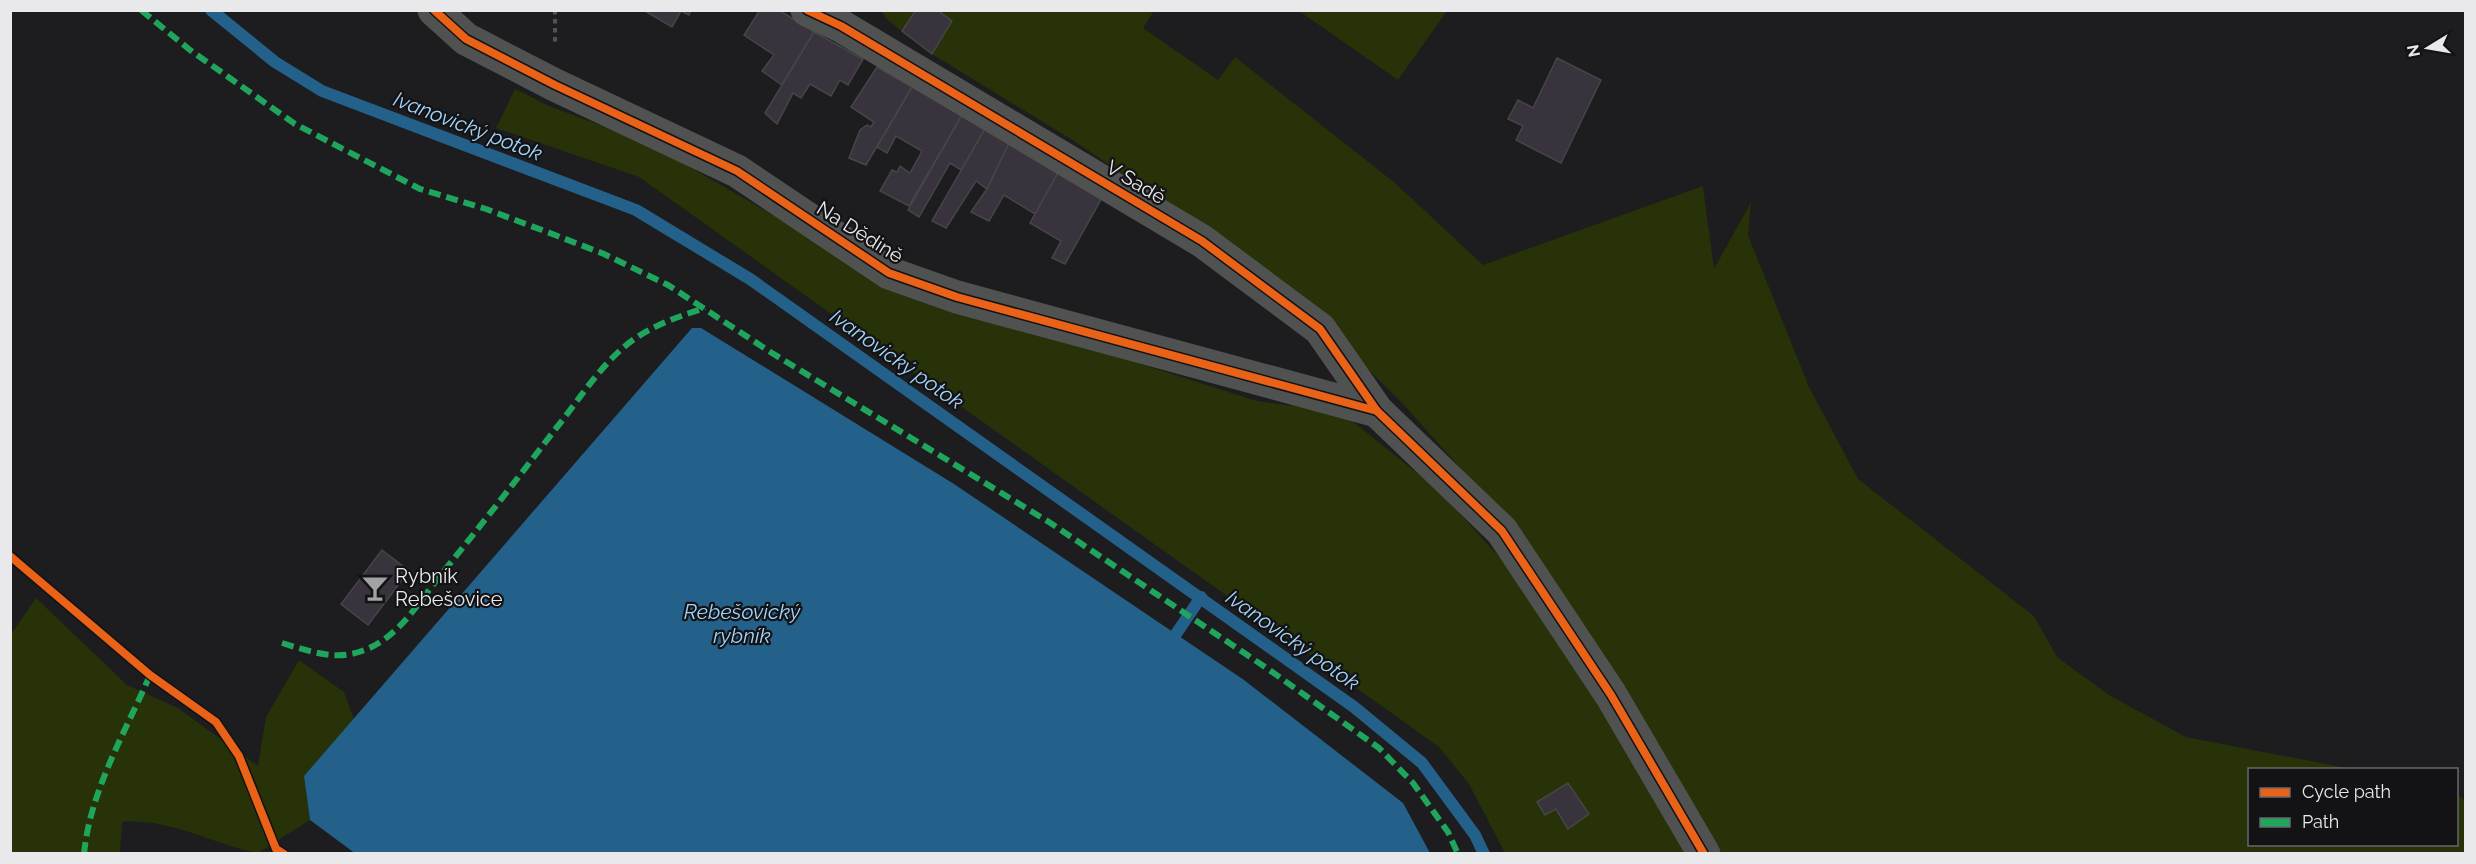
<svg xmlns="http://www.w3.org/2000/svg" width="2476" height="864" font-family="Raleway,sans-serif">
<rect width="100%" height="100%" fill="#1d1c1e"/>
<g fill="#273208">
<polygon points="881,11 916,11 902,31 888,20"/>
<polygon points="937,11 1154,11 1143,28 1218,80 1235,57 1395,183 1483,265 1703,186 1714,269 1751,202 1748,235 1809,387 1858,479 2034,616 2057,657 2109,695 2186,737 2352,769 2250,770 2250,844 2456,844 2457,794 2465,801 2465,853 1711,853 1524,539 1403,404 1279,280 1074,141 932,54 952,21"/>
<polygon points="1299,11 1447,11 1398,80"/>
<polygon points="515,89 549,106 648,143 898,287 1257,401 1341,412 1437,489 1500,558 1594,679 1698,853 1505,853 1469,784 1439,747 639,177 496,128"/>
<path d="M36,598L127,685L178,708L258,766L266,717L299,660L344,692L354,719L304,776L310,820L258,853C212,844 170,818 122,822L120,853H11L10,636Z"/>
</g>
<polygon fill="#24618a" points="692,328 701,328 954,484 1244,680 1403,803 1430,853 356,854 310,820 304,776"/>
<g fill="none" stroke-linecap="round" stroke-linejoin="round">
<g stroke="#24618a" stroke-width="12">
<polyline points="211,10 275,62 322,91 636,210 750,279 1354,707 1422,763 1475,835 1484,854"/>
<polyline points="1176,634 1201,597"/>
</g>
</g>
<g fill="#38333d" stroke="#464547" stroke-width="1.5">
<polygon points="691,10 689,15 681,11 672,27 645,11"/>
<polygon points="760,10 779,10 814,32 782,85 762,71 774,55 744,35"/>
<polygon points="916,10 937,10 952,21 932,54 902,31"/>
<polygon points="814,32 863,59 848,85 840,80 831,96 810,84 801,98 793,93 777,124 765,113"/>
<polygon points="1557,58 1601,80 1561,163 1516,140 1523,126 1508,119 1518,100 1533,108"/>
<polygon points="877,67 912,87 866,165 849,158 860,130 867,125 871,127 874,122 851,107"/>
<polygon points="912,87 962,115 909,206 880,191 892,170 897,172 900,166 910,173 922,151 896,136 887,153 877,147"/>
<polygon points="962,115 985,129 961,170 950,163 919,217 908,210"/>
<polygon points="985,129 1009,143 987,189 976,181 946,228 932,221"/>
<polygon points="1009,143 1059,171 1035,214 1004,195 989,221 971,212 987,189"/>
<polygon points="1059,171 1103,196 1065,264 1052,258 1061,241 1030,223"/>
<polygon points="382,550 409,571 368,625 341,604"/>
<polygon points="1568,783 1589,814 1568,829 1556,809 1545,815 1537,802"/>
</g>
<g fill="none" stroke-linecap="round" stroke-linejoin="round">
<polyline stroke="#535253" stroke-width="4" stroke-dasharray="4.5 4.5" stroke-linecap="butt" points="555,10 555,45"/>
<g stroke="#505151" stroke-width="33">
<polyline points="434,10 466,39 555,85 737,171 889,273 957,297 1377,411"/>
<polyline points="807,10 841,26 1202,241 1320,329 1377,411 1502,531 1611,695 1704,854"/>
</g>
<g stroke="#20a55d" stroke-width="6" stroke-dasharray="12 6" stroke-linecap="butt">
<polyline points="141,10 190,50 295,124 420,189 486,209 555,235 604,254 668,285 772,353 1049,522 1268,669 1379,748 1413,783 1448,832 1458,854"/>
<path d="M282,643C309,651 334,661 362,651C397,639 417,605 439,577C479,528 518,478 557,427C578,401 598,369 624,347C647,327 677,317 705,308"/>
<path d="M84,854C90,791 125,733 150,675"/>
</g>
<defs>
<g id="cycleway">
<polyline points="434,10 466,39 555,85 737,171 889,273 957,297 1377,411"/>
<polyline points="807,10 841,26 1202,241 1320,329 1377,411 1502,531 1611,695 1704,854"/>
<polyline points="10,556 150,675 216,722 239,756 276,849 284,854"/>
</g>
</defs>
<use href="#cycleway" stroke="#131215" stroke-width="11"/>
<use href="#cycleway" stroke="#ea6118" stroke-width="8"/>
</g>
<defs>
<symbol id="bar-bare" viewBox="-9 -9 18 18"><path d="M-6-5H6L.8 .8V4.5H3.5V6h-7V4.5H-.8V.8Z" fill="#a2a1a3" stroke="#131215" stroke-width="2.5" paint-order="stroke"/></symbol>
</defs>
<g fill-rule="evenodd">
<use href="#bar-bare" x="356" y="569" width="38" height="38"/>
</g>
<g text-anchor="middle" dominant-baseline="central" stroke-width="4.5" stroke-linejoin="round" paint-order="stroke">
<g font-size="20" fill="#e9e8eb" stroke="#131215">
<text transform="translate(1136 182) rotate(31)">V Sadě</text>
<text transform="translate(860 232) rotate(32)">Na Dědině</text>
</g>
<g font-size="20" fill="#e9e8eb" stroke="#131215" text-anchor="start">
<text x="395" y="576">Rybník<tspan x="395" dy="23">Rebešovice</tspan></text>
</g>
<g font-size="21" font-style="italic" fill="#a1d4fb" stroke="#131215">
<text transform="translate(468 126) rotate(21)">Ivanovický potok</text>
<text transform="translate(897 359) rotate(35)">Ivanovický potok</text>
<text x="742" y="611">Rebešovický<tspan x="742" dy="24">rybník</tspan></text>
<text transform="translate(1293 640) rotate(35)">Ivanovický potok</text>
</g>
</g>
<rect width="2476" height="864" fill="none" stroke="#e9e8eb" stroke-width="24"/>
<rect x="2248" y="768" width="210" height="78" fill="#131215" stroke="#69686b" stroke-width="1.5"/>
<rect x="2260" y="788" width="30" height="9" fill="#ea6118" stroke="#69686b" stroke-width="1.5"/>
<text x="2302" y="798" font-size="18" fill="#e9e8eb">Cycle path</text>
<rect x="2260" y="818" width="30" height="9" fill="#20a55d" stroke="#69686b" stroke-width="1.5"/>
<text x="2302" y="828" font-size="18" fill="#e9e8eb">Path</text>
<g transform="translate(2428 48) rotate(259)" stroke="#131215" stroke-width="4.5" paint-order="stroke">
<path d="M0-4.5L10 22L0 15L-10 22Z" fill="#e9e8eb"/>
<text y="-9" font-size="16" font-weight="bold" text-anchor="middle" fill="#e9e8eb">N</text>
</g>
</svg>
